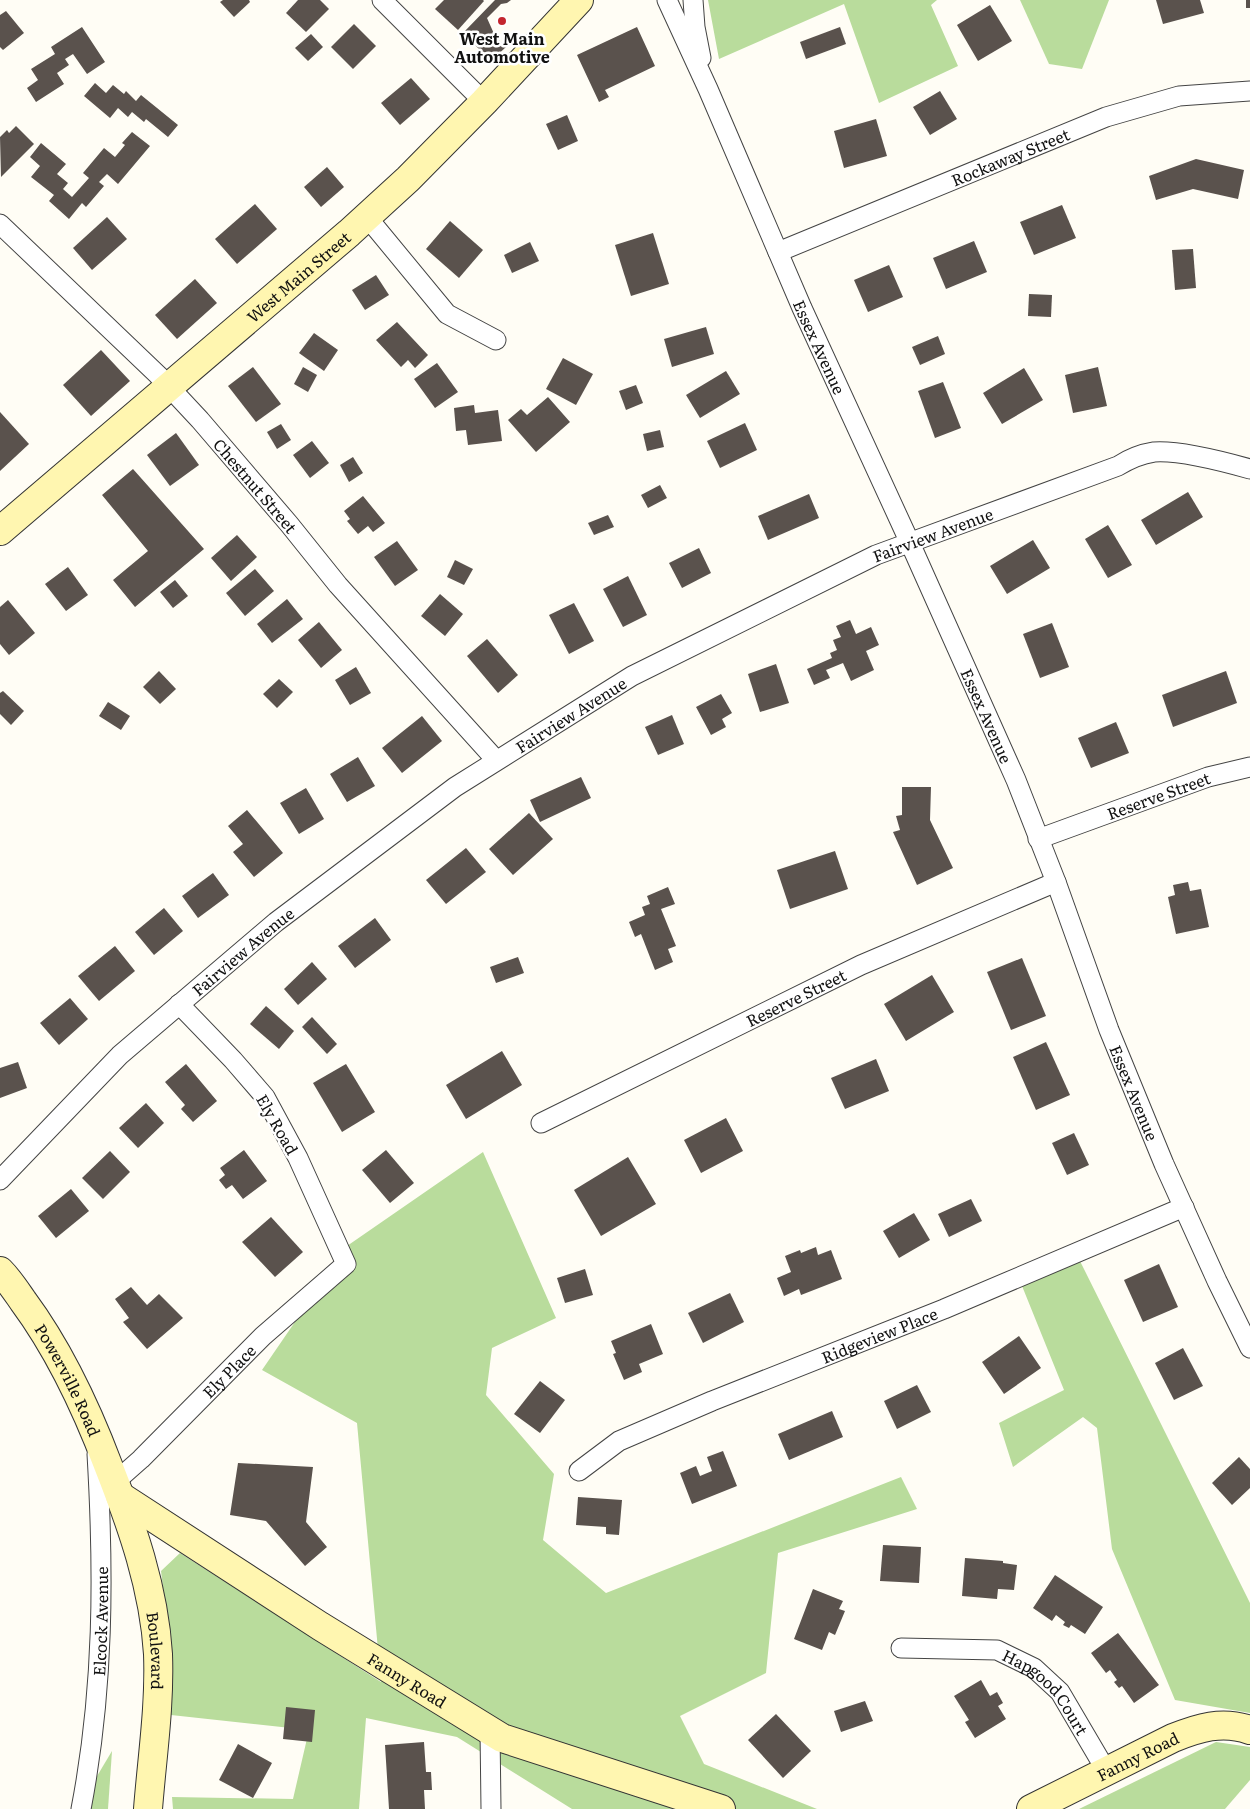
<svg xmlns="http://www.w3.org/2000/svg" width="1250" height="1809" font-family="Literata,serif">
<rect width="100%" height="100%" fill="#fffdf5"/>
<g fill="#b9dc9c">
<polygon points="708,0 937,0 931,5 958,66 879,103 844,4 719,59"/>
<polygon points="1020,0 1109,0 1082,69 1049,64"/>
<polygon points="483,1152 556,1318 492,1348 486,1395 554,1474 543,1540 606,1593 901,1477 917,1509 778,1553 766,1673 680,1716 704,1764 817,1809 572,1809 457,1737 366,1718 359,1809 173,1809 172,1797 293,1799 309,1730 171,1715 169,1638 161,1571 180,1553 381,1682 357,1423 262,1370 347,1246"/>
<polygon points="1076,1253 1250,1603 1250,1713 1175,1700 1112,1549 1097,1428 1083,1417 1013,1467 999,1423 1064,1390 1018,1276"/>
<polygon points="1216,1742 1250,1747 1250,1780 1225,1809 1079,1809"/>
<polygon points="112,1751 108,1809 81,1809 81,1803"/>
</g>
<g fill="#5a524d">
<polygon points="223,0 249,0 250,2 234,17 220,2"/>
<polygon points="298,0 320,0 329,9 306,32 286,13"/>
<polygon points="444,0 483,0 484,1 458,30 435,9"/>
<polygon points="495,0 511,0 507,3 501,4 487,18 495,36 506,47 491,61 463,33"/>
<polygon points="1156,0 1200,0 1204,13 1163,24"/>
<rect x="1246" y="0" width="4" height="8"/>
<polygon points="990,5 1012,41 978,61 957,25"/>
<polygon points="6,11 24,33 3,50 0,47 0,15"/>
<polygon points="354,24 376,46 353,69 331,47"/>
<polygon points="82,27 105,62 87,74 73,54 65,59 69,65 57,73 64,84 36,102 27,88 38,80 31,69 55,54 51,47"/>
<polygon points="637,27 655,66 605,90 609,97 599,102 577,55"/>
<polygon points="840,27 846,44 806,59 800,42"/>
<polygon points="311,34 323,47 308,61 295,48"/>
<polygon points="411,78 430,99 400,125 381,103"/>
<polygon points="95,83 106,93 113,85 124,94 126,91 136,101 141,95 178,125 168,137 146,119 144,122 132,112 128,117 118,108 110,118 84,96"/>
<polygon points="940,91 957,119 930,135 913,107"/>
<polygon points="567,115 578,141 558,150 546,124"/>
<polygon points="876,119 887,156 844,168 834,131"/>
<polygon points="16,126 34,144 1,177 0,137 7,130 9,133"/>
<polygon points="132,132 150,146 118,184 107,174 99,182 104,186 86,207 82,203 69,219 49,201 54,195 31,177 40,166 30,157 41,143 66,164 57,174 68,183 63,189 72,197 89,178 83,173 104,148 115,157 125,145 122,143"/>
<polygon points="1196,159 1244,170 1238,199 1193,189 1156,200 1149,176"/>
<polygon points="327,167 344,187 321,207 304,187"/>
<polygon points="255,204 277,229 237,264 215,239"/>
<polygon points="1062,205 1076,238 1034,255 1020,222"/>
<polygon points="107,217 127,239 92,270 73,248"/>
<polygon points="450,221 483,250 459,278 426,249"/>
<polygon points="653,233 669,284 631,296 615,245"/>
<polygon points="974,241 987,272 946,289 933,258"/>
<polygon points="530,242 539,261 512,273 504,255"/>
<polygon points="1193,249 1196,288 1175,290 1172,250"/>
<polygon points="889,265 903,297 868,312 854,280"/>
<polygon points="376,275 389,295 365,310 352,290"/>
<polygon points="195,279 217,303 177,339 155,315"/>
<polygon points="1029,294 1052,295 1051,317 1028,316"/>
<polygon points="397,322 428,355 415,368 408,360 401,367 376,340"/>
<polygon points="706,327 714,354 672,367 664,339"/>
<polygon points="314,333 338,350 324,371 299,353"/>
<polygon points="938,336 945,354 920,365 912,347"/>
<polygon points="101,350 130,381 91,416 63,385"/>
<polygon points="563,358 593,374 576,405 546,389"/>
<polygon points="437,363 458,392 435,408 414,379"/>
<polygon points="253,367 281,404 256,422 228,386"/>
<polygon points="303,367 317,375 308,392 294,384"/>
<polygon points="1098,367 1107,406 1073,413 1065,375"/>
<polygon points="1024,368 1043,400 1002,424 983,393"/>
<polygon points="726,371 740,394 700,418 686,395"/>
<polygon points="943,382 961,428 935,438 918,391"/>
<polygon points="636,385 643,403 626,410 619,391"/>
<polygon points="548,397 570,422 536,452 508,420 521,409 527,415"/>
<polygon points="474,405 475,413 498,410 502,441 468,445 466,430 456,431 454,408"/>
<polygon points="0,412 29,444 0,471"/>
<polygon points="745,423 757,450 720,468 707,441"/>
<polygon points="281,424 291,440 277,449 267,432"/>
<polygon points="660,430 664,447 647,451 643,434"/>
<polygon points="176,433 199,465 170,486 147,455"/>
<polygon points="312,441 329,463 310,478 293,455"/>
<polygon points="353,457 363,473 349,482 340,465"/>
<polygon points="133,469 204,549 135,607 113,580 148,551 102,495"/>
<polygon points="660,485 667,498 648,508 641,495"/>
<polygon points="1188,492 1203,517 1156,545 1141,520"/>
<polygon points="809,494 819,518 768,540 758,516"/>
<polygon points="363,496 385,523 373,532 368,526 358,534 347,521 350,519 344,511"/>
<polygon points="608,515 614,527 594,535 588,523"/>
<polygon points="1108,525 1132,565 1108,578 1085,539"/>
<polygon points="237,535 257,557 231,581 211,558"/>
<polygon points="1033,540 1050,568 1007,594 990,566"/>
<polygon points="397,541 418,570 395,586 374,557"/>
<polygon points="699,548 711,573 682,588 669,563"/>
<polygon points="455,560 473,569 464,585 447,577"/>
<polygon points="68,567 88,595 66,611 45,584"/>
<polygon points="255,569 274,591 245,616 226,593"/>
<polygon points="628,576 647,615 623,627 603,589"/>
<polygon points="175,580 188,596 173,608 160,592"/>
<polygon points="440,594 463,614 445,636 421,616"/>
<polygon points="287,599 303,619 272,643 257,624"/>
<polygon points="8,600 35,633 9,655 0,644 0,607"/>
<polygon points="574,603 594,641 569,654 549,615"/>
<polygon points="850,620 856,634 871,627 879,645 866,651 874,670 851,681 843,663 826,670 830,678 814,685 807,669 832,658 830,653 837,650 833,640 841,637 836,626"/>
<polygon points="319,622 342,650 321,668 298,640"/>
<polygon points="1052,623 1069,667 1040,678 1023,634"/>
<polygon points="487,639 518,675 498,693 467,656"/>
<polygon points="776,664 789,703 760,712 748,674"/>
<polygon points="356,667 371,693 350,705 335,680"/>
<polygon points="159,671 176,689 160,704 143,687"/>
<polygon points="1226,671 1237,703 1173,727 1162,695"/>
<polygon points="279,679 293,692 277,708 263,694"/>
<polygon points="3,691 24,711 11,725 0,714 0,693"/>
<polygon points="721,694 732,713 722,719 726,727 711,735 696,707"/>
<polygon points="108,702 130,716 121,730 99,716"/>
<polygon points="672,715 684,744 658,755 645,727"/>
<polygon points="422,716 442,741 402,773 382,748"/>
<polygon points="1116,722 1129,753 1091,768 1078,738"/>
<polygon points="358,757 375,786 347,802 330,774"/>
<polygon points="581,777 591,798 540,822 530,800"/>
<polygon points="902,787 931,787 930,820 953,868 917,885 893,832 900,830 896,816 902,815"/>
<polygon points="306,788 324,819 299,834 280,803"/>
<polygon points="247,810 283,853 254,877 233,852 243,844 228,826"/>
<polygon points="529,813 553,839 513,875 489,849"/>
<polygon points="466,848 486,872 446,904 426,880"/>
<polygon points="835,851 848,889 790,909 777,870"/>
<polygon points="213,873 229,895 198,918 182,896"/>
<polygon points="1188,882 1190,891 1201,889 1209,927 1176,934 1168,897 1175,895 1173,885"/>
<polygon points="668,887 675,904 661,909 676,946 668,949 673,962 655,970 641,934 635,937 629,922 645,915 642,907 650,904 647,896"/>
<polygon points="164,908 183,931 154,955 135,932"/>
<polygon points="375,918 391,940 355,968 338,946"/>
<polygon points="115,946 135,971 99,1001 78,976"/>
<polygon points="518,957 524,973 496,983 490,967"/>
<polygon points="1022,958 1046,1016 1011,1030 987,972"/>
<polygon points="312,962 327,979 298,1005 284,989"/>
<polygon points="932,975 954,1012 906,1041 884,1004"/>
<polygon points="70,998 88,1019 59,1045 40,1023"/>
<polygon points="266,1006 294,1031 279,1049 250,1024"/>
<polygon points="312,1017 337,1044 327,1054 302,1027"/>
<polygon points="1046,1042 1070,1095 1036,1110 1013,1057"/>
<polygon points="502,1051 522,1085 466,1119 446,1085"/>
<polygon points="876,1059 889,1091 845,1109 831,1078"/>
<polygon points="18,1062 27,1088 0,1098 0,1068"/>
<polygon points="186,1064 217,1101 193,1122 181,1109 185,1105 165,1082"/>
<polygon points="346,1064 375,1112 342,1132 313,1083"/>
<polygon points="146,1103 164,1123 138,1148 119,1128"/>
<polygon points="726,1118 743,1151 701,1173 684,1140"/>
<polygon points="1074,1133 1089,1165 1067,1175 1052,1143"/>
<polygon points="244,1150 267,1181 243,1199 232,1185 226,1189 219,1180 225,1175 220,1168"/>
<polygon points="386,1150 414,1183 390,1203 362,1170"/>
<polygon points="110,1151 130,1172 103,1199 82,1178"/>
<polygon points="628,1157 656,1204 601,1236 574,1190"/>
<polygon points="71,1189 89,1211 56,1238 38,1216"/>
<polygon points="971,1199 982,1221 949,1237 938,1214"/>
<polygon points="914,1213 930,1240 899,1258 883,1231"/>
<polygon points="271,1217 303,1252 275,1277 242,1242"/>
<polygon points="816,1247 818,1255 831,1250 842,1279 801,1295 799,1289 784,1296 777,1278 791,1272 785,1256 800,1250 801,1253"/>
<polygon points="1159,1264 1178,1307 1143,1322 1124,1280"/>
<polygon points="585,1269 593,1295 565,1303 557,1278"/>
<polygon points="131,1287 147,1305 159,1294 183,1318 147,1349 123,1322 129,1318 115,1299"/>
<polygon points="730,1293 744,1322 703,1343 688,1313"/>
<polygon points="651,1324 663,1354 639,1364 642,1372 624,1380 613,1354 616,1353 611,1341"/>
<polygon points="1019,1336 1041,1368 1004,1394 982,1362"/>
<polygon points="1183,1348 1203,1386 1174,1400 1155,1363"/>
<polygon points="540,1381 565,1400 540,1433 514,1414"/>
<polygon points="917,1385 931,1412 897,1429 884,1401"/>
<polygon points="832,1411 843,1437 789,1460 778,1434"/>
<polygon points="723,1451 737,1486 692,1504 680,1473 696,1466 700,1476 712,1471 707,1457"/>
<polygon points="1239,1457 1250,1469 1250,1488 1232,1505 1212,1483"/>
<polygon points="238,1463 313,1467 306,1522 327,1547 305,1566 266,1521 230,1515"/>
<polygon points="578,1497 622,1500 619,1535 606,1534 606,1527 576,1525"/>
<polygon points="883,1545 921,1547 919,1583 880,1581"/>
<polygon points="965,1558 1003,1561 1003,1563 1017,1565 1014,1590 998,1589 997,1599 962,1596"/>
<polygon points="1055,1575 1103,1607 1085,1634 1071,1625 1069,1628 1063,1625 1065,1622 1056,1615 1052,1621 1033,1608"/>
<polygon points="813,1589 843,1601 839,1609 845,1611 835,1635 829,1632 822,1650 794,1639"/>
<polygon points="1118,1633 1159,1685 1134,1703 1122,1686 1119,1688 1114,1682 1117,1680 1110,1670 1106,1673 1091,1653"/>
<polygon points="981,1680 990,1696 997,1692 1003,1703 998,1706 1006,1719 975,1738 965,1722 969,1720 954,1696"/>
<polygon points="865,1701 873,1721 841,1732 834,1711"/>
<polygon points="286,1707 315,1710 312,1742 283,1739"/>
<polygon points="776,1714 811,1751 783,1778 748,1740"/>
<polygon points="424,1742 426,1772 431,1772 432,1790 424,1790 425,1809 389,1809 385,1745"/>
<polygon points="238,1744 272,1763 253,1798 219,1780"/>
</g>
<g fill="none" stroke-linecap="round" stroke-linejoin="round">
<defs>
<g id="street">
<polyline points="382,0 484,102"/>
<path id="s1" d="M667,0L708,89L802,308L910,543L1016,780L1056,882L1109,1030L1164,1164L1217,1281L1250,1348"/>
<polyline points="693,0 695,27 701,58"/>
<polyline points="367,217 447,314 496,340"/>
<path id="s2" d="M0,224L158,375L200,420L289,524L338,585L496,760"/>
<path id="s3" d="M778,252L1106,117L1179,96L1250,91"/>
<path id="s4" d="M1038,839L1208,777L1250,767"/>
<path id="s5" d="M541,1123L861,965L1056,882"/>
<path id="s6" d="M0,1180L120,1055L276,922L455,787L632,676L876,555L1118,466C1129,459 1141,454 1154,452C1180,450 1225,462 1250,469"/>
<path id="s7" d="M579,1471L619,1441L712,1401L944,1309L1184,1207"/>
<path id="s8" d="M115,1482L141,1459L263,1336L346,1264L298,1158L265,1097L233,1060L179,1004"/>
<path id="s9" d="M901,1648L997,1650L1034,1668L1060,1692L1107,1772"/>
<polyline points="490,1730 491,1809"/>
<path id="s10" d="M81,1809C104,1690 104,1574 97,1454"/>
</g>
<g id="secondary">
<path id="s11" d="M0,531L349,233L408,179L484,102L579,0"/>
<path id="s12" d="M0,1271C9,1280 16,1291 23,1301C60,1351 86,1407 108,1465C132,1526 154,1588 158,1654C160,1706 152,1758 148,1809"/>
<path id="s13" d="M120,1496L320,1626L502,1738L721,1809"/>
<path id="s14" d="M1031,1809L1173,1738C1198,1728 1222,1720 1250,1730"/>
</g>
</defs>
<use href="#street" stroke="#444" stroke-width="21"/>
<use href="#secondary" stroke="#333" stroke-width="30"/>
<use href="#street" stroke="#fff" stroke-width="19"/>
<use href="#secondary" stroke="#fff6b0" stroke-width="28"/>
</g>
<circle fill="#c4262e" stroke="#fff" stroke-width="2" cx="502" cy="21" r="5"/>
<g text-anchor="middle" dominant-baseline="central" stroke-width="5" stroke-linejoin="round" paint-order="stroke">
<g font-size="16" font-weight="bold" fill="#111" stroke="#fff">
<text x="502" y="38">West Main<tspan x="502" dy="18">Automotive</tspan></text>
</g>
<g font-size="16" fill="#111" stroke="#fff">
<text stroke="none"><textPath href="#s3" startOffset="251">Rockaway Street</textPath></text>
<text stroke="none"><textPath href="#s11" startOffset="392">West Main Street</textPath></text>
<text stroke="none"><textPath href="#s1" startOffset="379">Essex Avenue</textPath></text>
<text stroke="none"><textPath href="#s2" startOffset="366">Chestnut Street</textPath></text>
<text stroke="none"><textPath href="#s6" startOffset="1144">Fairview Avenue</textPath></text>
<text stroke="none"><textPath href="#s6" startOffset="739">Fairview Avenue</textPath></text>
<text stroke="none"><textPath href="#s1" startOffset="784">Essex Avenue</textPath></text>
<text stroke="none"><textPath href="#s4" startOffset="128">Reserve Street</textPath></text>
<text stroke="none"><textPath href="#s6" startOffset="334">Fairview Avenue</textPath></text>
<text stroke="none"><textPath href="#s5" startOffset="284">Reserve Street</textPath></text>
<text stroke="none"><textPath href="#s1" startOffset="1189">Essex Avenue</textPath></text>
<text transform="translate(278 1124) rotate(60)">Ely Road</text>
<text stroke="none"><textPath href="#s7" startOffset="331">Ridgeview Place</textPath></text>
<text stroke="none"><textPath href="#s8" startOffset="159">Ely Place</textPath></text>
<text stroke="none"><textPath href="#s12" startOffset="129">Powerville Road</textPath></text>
<text stroke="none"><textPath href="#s10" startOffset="189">Elcock Avenue</textPath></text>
<text stroke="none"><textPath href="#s12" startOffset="416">Boulevard</textPath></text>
<text stroke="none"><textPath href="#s13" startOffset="341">Fanny Road</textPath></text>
<text stroke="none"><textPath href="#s9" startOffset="162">Hapgood Court</textPath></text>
<text stroke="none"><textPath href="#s14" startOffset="119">Fanny Road</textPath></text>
</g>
</g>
</svg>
